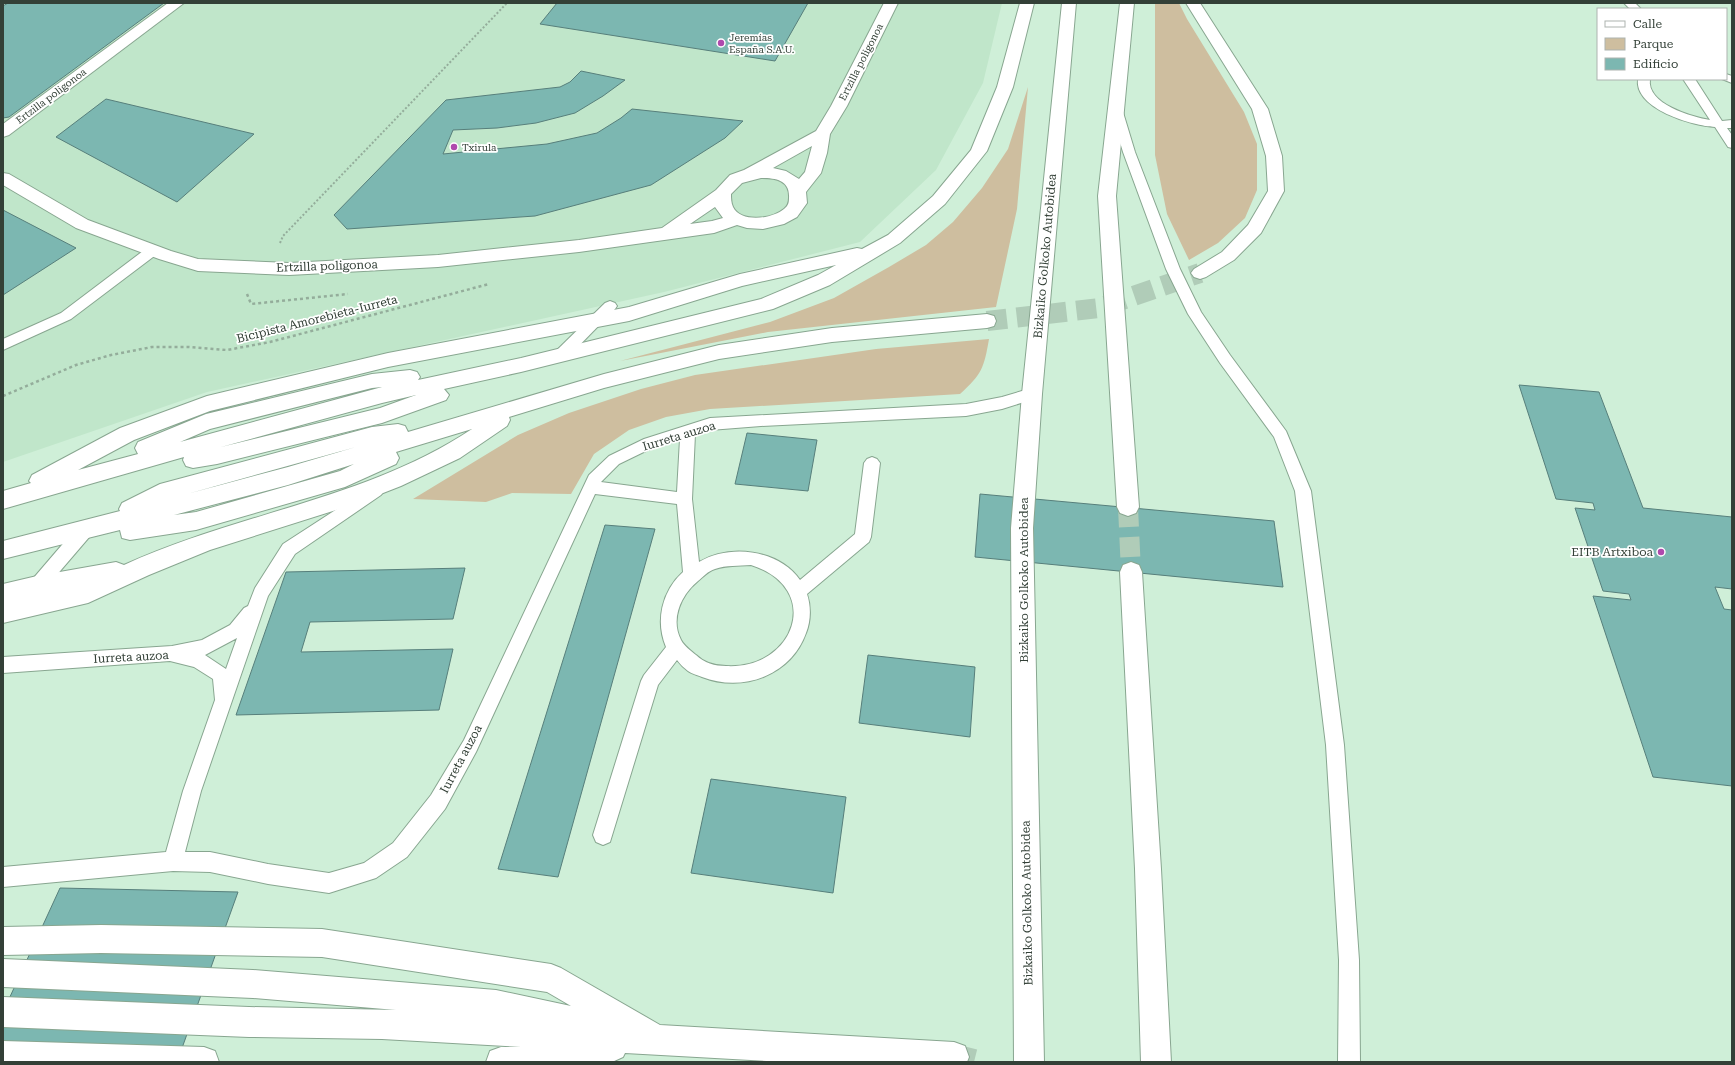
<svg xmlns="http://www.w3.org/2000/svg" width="1735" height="1065" font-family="'Roboto Serif',serif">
<rect width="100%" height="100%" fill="#cfefd8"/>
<polygon fill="#c0e6ca" points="3,3 1002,3 983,83 936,170 860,242 664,292 207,392 3,462"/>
<g fill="#cebe9f">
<polygon points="1155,3 1179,3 1187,19 1244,112 1257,144 1257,190 1245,218 1218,243 1189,260 1167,214 1155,155"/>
<polygon points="1028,87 1017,209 996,307 768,332 620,361 770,322 834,298 889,267 926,245 953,222 982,188 1008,149"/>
<path d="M989,339C984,368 982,374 960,394L710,409L666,417L629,430L594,454L571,494L512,493L486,502L413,499L518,435L569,413L641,389L695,375L876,349Z"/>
</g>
<g fill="#7cb7b1" stroke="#577f7b">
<polygon points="8,3 164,3 9,117 3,118 3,6"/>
<polygon points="557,3 808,3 775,61 540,24"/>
<polygon points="581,71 625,80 603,96 575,113 536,123 497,128 453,130 443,154 547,144 597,133 621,118 632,109 743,121 725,138 651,185 535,216 347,229 334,215 446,100 560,87 570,82"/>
<polygon points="106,99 254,134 177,202 56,137"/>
<polygon points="3,210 76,248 3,295"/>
<polygon points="1519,385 1599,392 1643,508 1732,517 1732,589 1715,587 1724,609 1732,610 1732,786 1653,777 1593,596 1631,600 1629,594 1603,591 1575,508 1595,510 1593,503 1556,499"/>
<polygon points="747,433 817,440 808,491 735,484"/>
<polygon points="980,494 1274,521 1283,587 975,557"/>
<polygon points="605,525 655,529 558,877 498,869"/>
<polygon points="465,568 453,619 310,622 301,652 453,649 439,710 236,715 286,572"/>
<polygon points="868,655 975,667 970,737 859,723"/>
<polygon points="711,779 846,797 833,893 691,873"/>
<polygon points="60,888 238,892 177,1062 3,1062 3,1012"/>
</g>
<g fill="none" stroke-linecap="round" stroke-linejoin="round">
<g stroke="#b0ccb8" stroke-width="20" stroke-dasharray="20 10" stroke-linecap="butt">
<polyline points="987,321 1099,308 1200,273"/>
<polyline points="1128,507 1131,572"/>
</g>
<polyline stroke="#b0ccb8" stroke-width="26" stroke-dasharray="26 13" stroke-linecap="butt" points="954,1057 974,1062"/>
<defs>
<g id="lane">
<polygon points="1624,3 1635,3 1641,9 1630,9"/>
<polygon points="1726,74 1732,76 1732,83 1722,79 1726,79"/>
<path d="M1638,79H1650C1646,104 1692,117 1710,120L1683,79H1695L1722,121L1732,120V128H1727L1732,135V148L1728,147L1715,127C1693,126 1634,109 1638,79Z"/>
<polygon points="1116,106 1120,107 1122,109 1135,152 1180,269 1201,312 1230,355 1286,431 1311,491 1344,745 1359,960 1360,1062 1338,1062 1339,960 1326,745 1295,491 1274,437 1220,363 1188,314 1166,269 1123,152 1110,109 1112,107"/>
<polygon points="152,247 157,248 158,251 157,254 71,319 3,350 3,339 61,313 147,248"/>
<polygon points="610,301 615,303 617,306 615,309 566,359 561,360 556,359 554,355 556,351 605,303"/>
<path d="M1032,388L1037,390L1039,394L1037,398L1002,409L966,416L761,426L710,430L695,434L692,499L699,562C730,544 778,549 800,580L855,534L864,463L867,459L872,457L877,459L880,463L871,537L869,542L807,594C811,606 811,621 806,633C791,675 743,693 702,677C698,675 692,674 688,671C684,668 680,664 677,660L658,685L610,842L603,845L596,842L593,835L641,681L644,675L666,647C655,621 662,591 683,572L677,504L595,494L476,752L445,809L407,857L376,878L329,893L268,884L210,872L173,871L3,887V867L166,852L183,791L215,700L213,679L194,667L170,661L3,673V657L172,646L202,640L230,625L244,608L248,606L255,588L283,544L371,487L376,485L381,487L384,491L381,495L295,554L268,596L201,791L185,852H210L268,864L329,873L364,863L393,843L431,795L464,740L589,475L609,456L644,439L710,418L966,404L1002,397ZM680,439L677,492L601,482L619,464L654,447ZM751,565C824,588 795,670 726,666C715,666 704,663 696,655C691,651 684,646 681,640C670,619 681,595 698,581C703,577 708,571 715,569C726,565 739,566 751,565ZM237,638L226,669L205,655Z"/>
<polygon points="85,523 91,525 93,530 91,535 43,591 9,618 3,620 3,603 31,581 79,525"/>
</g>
<g id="street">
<polygon points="168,3 184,3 9,135 3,137 3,124"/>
<path d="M884,3H898L847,106L830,134L827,153L821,173L806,192L807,203L797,217L784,224L763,229L747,228L737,225L714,233L579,252L438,267L289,275L198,271L159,259L76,228L3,185V173L9,174L88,220L171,251L198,259L289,263L438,255L579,240L662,228L716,190L730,175L744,170L816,131L831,106ZM812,146L805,172L799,179L786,171L773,168ZM761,178C776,178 790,180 789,198C789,203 788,206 784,209C772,219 741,223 733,207C731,203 731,198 731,194L742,183ZM715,207L723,218L712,221L690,224Z"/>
</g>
<g id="highway">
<path d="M1020,3H1034L1013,87L987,151L945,204L900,243L830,285L773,309L521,372L444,389L449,395L446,400L382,423L217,464L193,468L186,466L183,460L184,457L3,509V491L31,483L29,481L32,475L120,428L207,396L388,353L629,307L740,274L857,248L862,249L888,235L933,196L971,150L997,87ZM836,265L818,275L761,299L521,358L418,380L420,377L417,372L410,370L372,374L206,414L138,442L135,448L138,454L78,470L134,440L210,411L388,367L629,321L742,286ZM382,387L180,442L210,429L372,388ZM416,395L380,408L221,447L382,403Z"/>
<polygon points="1062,3 1076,3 1042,394 1033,528 1044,1062 1014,1062 1011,528 1022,394"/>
<polygon points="1120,3 1134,3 1116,196 1139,507 1136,513 1128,516 1120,513 1117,507 1098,196"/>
<polygon points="1186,3 1200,3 1268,109 1282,156 1284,191 1261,233 1234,260 1206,277 1200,279 1194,277 1191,273 1194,269 1222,252 1248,225 1268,191 1266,156 1252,109"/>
<path d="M987,314L994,316L996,321L994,326L987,328L832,342L719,359L604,388L509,417L510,420L507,426L460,458L401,486L355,504L210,550L149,575L88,603L3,623V584L37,576L116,562L124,565C237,513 367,499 472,429L396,452L399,458L396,464L345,487L196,530L130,540L122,538L120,530L3,559V541L120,511L119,509L122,503L160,484L372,427L398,424L405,426L408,432L604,374L719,345L832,328ZM356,447L288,467L187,494ZM354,464L340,471L196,512L174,515L288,485Z"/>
<polygon points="1131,562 1139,565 1142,572 1161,869 1171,1062 1141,1062 1135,869 1120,572 1123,565"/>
<polygon points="101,925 322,929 551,964 561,968 660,1025 954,1042 965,1046 969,1057 967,1062 784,1062 625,1053 623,1057 612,1062 486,1062 490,1051 501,1047 521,1047 382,1039 249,1037 3,1027 3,997 249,1007 396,1010 253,998 3,987 3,959 253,970 496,990 571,1006 547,992 322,957 101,953 3,955 3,927"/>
<polygon points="3,1041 204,1047 215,1051 219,1062 3,1062"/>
</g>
</defs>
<use href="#lane" stroke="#88a690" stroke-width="2"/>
<use href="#street" stroke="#88a690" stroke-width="2"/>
<use href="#highway" stroke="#88a690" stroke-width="2"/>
<polyline stroke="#94ad9b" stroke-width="2" stroke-dasharray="2 2" stroke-linecap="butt" points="280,243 283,236 507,3"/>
<g stroke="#94ad9b" stroke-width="2.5" stroke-dasharray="3 3" stroke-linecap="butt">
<polyline points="247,294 251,304 348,294"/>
<polyline points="3,396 76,365 111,355 152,347 189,347 227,350 270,342 489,284"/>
</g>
<use href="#lane" fill="#fff" fill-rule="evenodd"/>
<use href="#street" fill="#fff" fill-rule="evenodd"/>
<use href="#highway" fill="#fff" fill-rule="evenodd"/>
</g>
<g fill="#af49ad" stroke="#fff" stroke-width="1.5">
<circle cx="721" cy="43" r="4"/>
<circle cx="454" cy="147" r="4"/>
<circle cx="1661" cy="552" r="4"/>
</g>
<g text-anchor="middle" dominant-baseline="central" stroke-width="3.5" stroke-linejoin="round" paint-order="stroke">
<g font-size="10" fill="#334037" stroke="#fff" text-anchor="start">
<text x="729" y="37">Jeremías<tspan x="729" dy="12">España S.A.U.</tspan></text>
<text x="462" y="147">Txirula</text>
</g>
<g font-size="10" fill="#334037" stroke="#fff">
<text transform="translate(861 62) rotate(-63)">Ertzilla poligonoa</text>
<text transform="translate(51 96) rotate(-37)">Ertzilla poligonoa</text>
</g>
<g font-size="12" fill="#334037" stroke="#fff">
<text transform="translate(1045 256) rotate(-85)">Bizkaiko Golkoko Autobidea</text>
<text transform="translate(327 266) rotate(-2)">Ertzilla poligonoa</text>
<text transform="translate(317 319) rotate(-14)">Bicipista Amorebieta-Iurreta</text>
<text transform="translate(679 436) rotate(-17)">Iurreta auzoa</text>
<text transform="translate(1024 580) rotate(-90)">Bizkaiko Golkoko Autobidea</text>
<text transform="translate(131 657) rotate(-3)">Iurreta auzoa</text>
<text transform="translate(461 759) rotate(-62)">Iurreta auzoa</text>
<text transform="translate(1027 903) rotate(-91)">Bizkaiko Golkoko Autobidea</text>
</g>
<g font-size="12" fill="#334037" stroke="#fff" text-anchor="end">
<text x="1653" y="552">EITB Artxiboa</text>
</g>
</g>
<rect width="1735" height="1065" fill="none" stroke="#334037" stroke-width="8"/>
<rect x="1597" y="8" width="130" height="72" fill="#ffffff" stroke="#adb3af"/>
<rect x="1605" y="21" width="20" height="6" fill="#ffffff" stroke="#adb3af"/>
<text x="1633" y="28" font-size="12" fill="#334037">Calle</text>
<rect x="1605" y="38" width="20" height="12" fill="#cebe9f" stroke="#adb3af"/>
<text x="1633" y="48" font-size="12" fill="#334037">Parque</text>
<rect x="1605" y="58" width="20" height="12" fill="#7cb7b1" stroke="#adb3af"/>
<text x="1633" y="68" font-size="12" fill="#334037">Edificio</text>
</svg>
